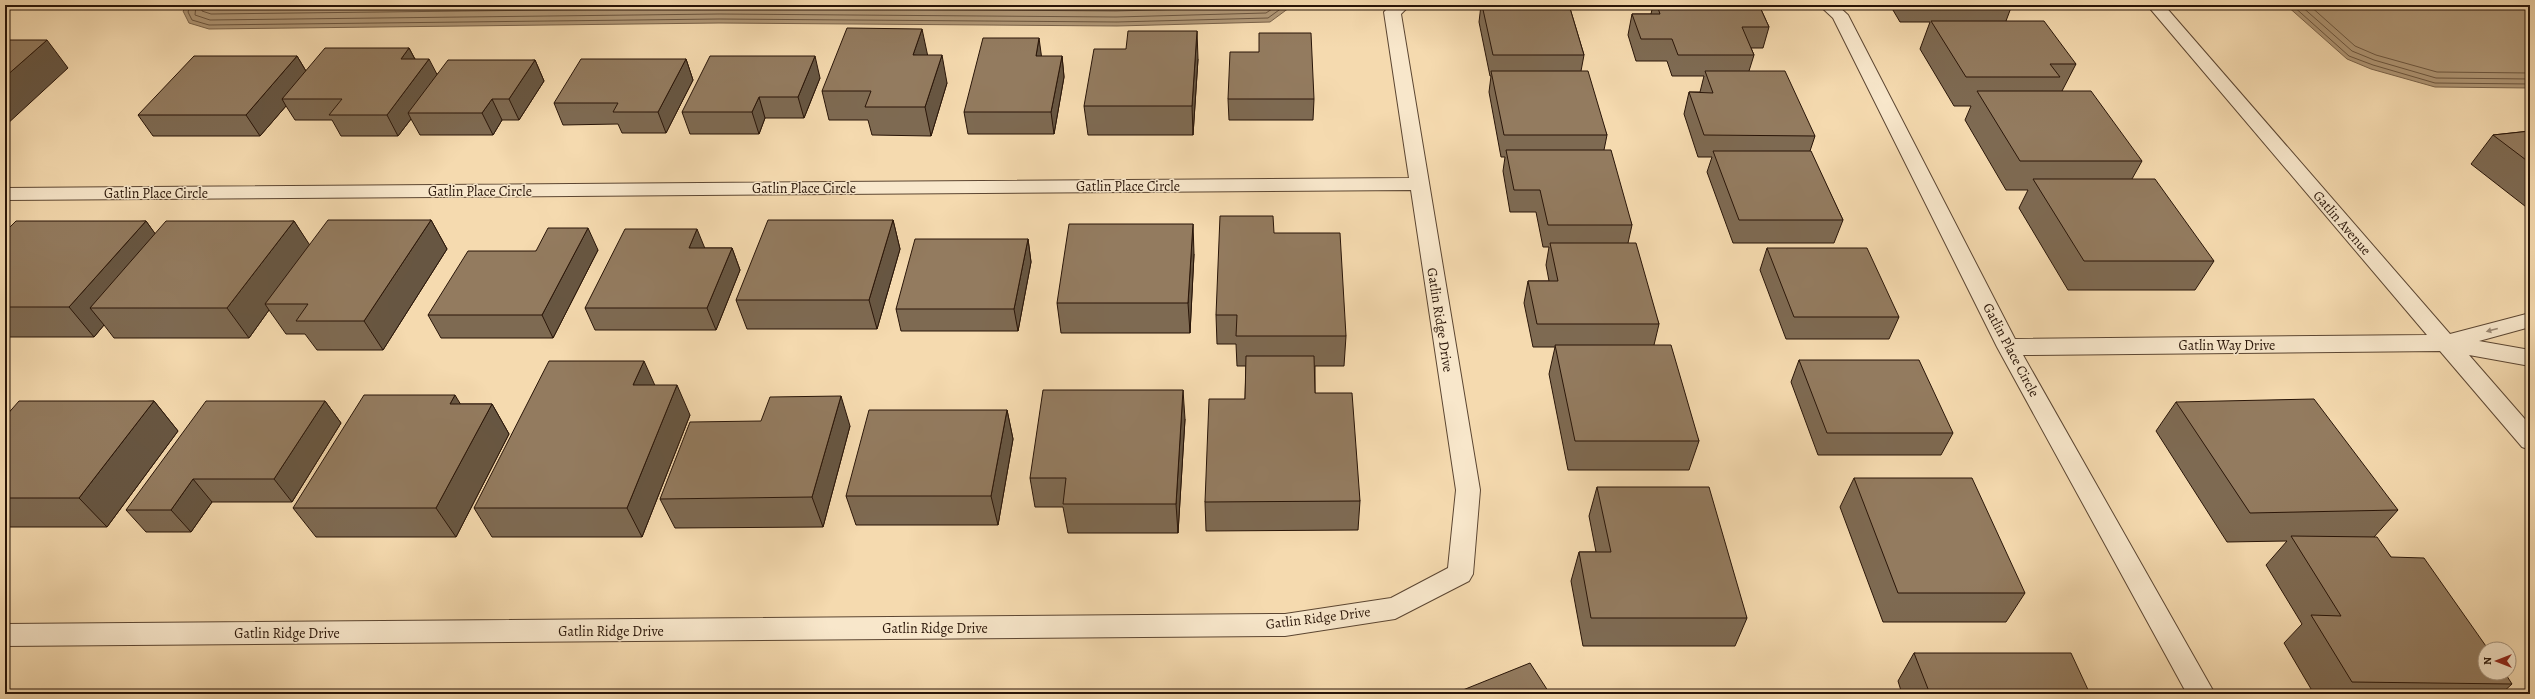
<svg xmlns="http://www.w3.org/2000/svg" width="2535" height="699" font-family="Alegreya,serif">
<rect width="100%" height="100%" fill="#f5daaf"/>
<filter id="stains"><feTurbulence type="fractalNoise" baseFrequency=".005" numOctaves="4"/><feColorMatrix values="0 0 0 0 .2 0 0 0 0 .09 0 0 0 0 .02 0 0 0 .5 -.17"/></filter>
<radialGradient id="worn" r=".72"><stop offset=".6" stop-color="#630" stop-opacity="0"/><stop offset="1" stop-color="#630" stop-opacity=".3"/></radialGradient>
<g fill="#b09776" stroke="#7a634a">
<polygon points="189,5 1293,5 1270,22 1117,26 719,23 209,29 189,23 183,11"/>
<polygon points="2286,5 2530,5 2530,88 2435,87 2371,69 2347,59"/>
</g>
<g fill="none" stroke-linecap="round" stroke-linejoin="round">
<g stroke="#6c563f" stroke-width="1">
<polyline points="191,5 188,12 192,20 209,25 719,19 1117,22 1268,18 1286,5"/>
<polyline points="196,5 195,15 210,20 719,14 1116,17 1266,13 1278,5"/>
<polyline points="202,5 202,11 211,14 719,8 1116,11 1264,7 1268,5"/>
<polyline points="2292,5 2349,56 2373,65 2435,83 2530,84"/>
<polyline points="2300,5 2352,51 2374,60 2436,78 2530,79"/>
<polyline points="2309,5 2355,46 2376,55 2437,72 2530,73"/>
</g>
<defs>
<g id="minor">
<polygon points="1391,5 1410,5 1401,14 1480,490 1473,574 1469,581 1395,619 1285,636 5,646 5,624 1285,614 1391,598 1448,568 1456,490 1411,190 5,200 5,188 1409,178 1384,12"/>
<polygon points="1819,5 1837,5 1848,15 2015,339 2427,335 2147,5 2164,5 2450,334 2530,313 2530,327 2479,341 2530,350 2530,366 2469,355 2530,425 2530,450 2522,447 2440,351 2023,355 2215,694 2187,694 1997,347 1833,18"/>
</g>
</defs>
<use href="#minor" stroke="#5c4632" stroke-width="2"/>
<use href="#minor" fill="#f8e7cb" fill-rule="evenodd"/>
</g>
<g fill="#7e6a52" stroke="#291508">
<polygon points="1481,5 1569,5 1584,55 1581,71 1607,135 1604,150 1632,225 1628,243 1659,324 1654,345 1699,441 1689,470 1568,470 1549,374 1555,347 1533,347 1524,303 1528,281 1549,281 1546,265 1549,247 1543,247 1536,212 1510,212 1503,171 1505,157 1501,157 1489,92 1491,76 1490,76 1479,22"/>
<polygon points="1653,5 1759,5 1769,27 1763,48 1751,48 1754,55 1749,71 1815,136 1810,151 1843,220 1834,243 1733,243 1707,172 1712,157 1698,157 1684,114 1689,92 1700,92 1704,76 1672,76 1667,61 1636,61 1628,35 1632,14 1651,14"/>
<polygon points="1890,5 2012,5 2006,21 2076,64 2062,91 2142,161 2132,179 2214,261 2195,290 2068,290 2019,208 2028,190 2006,190 1965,120 1971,106 1954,106 1920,49 1930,22 1900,22"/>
<polygon points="409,48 415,59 437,74 535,60 544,81 519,120 502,120 493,135 420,135 411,119 398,136 341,136 332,120 295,120 286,106 260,136 153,136 138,115 297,56 306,71"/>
<polygon points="1259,52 1314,99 1313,120 1229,120 1228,99"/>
<polygon points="927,55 947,83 931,136 872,135 868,120 829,120 822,91"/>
<polygon points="1062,56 1064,77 1054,134 968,134 964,112"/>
<polygon points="686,59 693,80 666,133 622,133 618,124 563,125 554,103"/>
<polygon points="1198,59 1193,135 1088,135 1084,106"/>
<polygon points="820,78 804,118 765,118 759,134 690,134 682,112"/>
<polygon points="2530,131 2530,210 2471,164 2493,135"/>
<polygon points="431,220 447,249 383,350 317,350 305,334 286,334 269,310 249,338 114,338 104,325 94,337 5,337 5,232 146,221 155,234 294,221 309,245"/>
<polygon points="893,220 900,249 877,329 747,329 736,300"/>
<polygon points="1274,233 1346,336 1344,366 1315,366 1315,393 1360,501 1358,530 1206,531 1205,502 1245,399 1246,366 1237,366 1236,344 1217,344 1216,315"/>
<polygon points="1028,239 1031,262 1018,331 901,331 896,309"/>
<polygon points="705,248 732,248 740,270 716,330 595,330 585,308"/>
<polygon points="1767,248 1899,317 1889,339 1786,339 1760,270"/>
<polygon points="598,250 553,338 441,338 428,315 536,251"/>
<polygon points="1194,254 1190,333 1061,333 1057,303"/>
<polygon points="1799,360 1953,433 1941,455 1818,455 1791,382"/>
<polygon points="655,385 690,415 642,537 492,537 474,508"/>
<polygon points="154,401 178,431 107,527 5,527 5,405 10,411"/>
<polygon points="325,401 341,423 292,502 212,502 191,532 146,532 126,510"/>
<polygon points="2176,402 2398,510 2374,537 2391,557 2512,684 2501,694 2314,694 2284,643 2302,624 2266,565 2287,541 2227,542 2156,431"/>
<polygon points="460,404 492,404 509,434 456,537 316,537 293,508"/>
<polygon points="1007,410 1013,439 998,525 856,525 846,496"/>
<polygon points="1185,419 1178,533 1068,533 1063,507 1035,507 1030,478"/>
<polygon points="850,426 823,527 675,528 660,499"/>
<polygon points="1854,478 2025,593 2006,622 1883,622 1840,507"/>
<polygon points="1597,487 1747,618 1735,646 1583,646 1571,581 1579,552 1596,552 1589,516"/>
<polygon points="1914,653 2090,694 1902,694 1898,681"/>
</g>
<g fill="#675642" stroke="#291508">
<polygon points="922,29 928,57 913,55"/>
<polygon points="1197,31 1198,59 1193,135 1192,106"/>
<polygon points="1039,38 1042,60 1036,56"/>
<polygon points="47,40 68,68 5,126 5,77"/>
<polygon points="409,48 420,69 401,59"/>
<polygon points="942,55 947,83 931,136 925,107"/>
<polygon points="297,56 310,78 282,99 286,106 260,136 246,115"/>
<polygon points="815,56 820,78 804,118 798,97"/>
<polygon points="1062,56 1064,77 1054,134 1051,112"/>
<polygon points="429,59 440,80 408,113 411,119 398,136 387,115"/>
<polygon points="686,59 693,80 666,133 658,112"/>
<polygon points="535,60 544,81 519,120 509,99"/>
<polygon points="759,97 765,118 759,134 752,112"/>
<polygon points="492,99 502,120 493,135 482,113"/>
<polygon points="431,220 447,249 383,350 364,321"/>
<polygon points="893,220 900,249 877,329 869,300"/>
<polygon points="146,221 167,250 90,308 104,325 94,337 69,307"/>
<polygon points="294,221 313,250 265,304 269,310 249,338 227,308"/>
<polygon points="1193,224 1194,254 1190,333 1188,303"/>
<polygon points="588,228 598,250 553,338 542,315"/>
<polygon points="697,229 706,251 689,248"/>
<polygon points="1028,239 1031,262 1018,331 1014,309"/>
<polygon points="732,248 740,270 716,330 707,308"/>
<polygon points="644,361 657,390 633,385"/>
<polygon points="677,385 690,415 642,537 627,508"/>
<polygon points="1183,390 1185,419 1178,533 1176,504"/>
<polygon points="455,395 473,425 450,404"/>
<polygon points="841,396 850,426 823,527 812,497"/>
<polygon points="154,401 178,431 107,527 79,498"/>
<polygon points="325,401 341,423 292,502 274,479"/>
<polygon points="492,404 509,434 456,537 436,508"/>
<polygon points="5,405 22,423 5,443"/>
<polygon points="1007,410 1013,439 998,525 991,496"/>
<polygon points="193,479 212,502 191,532 171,510"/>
</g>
<g fill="#937b5f" stroke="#291508">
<polygon points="1482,5 1569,5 1584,55 1493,55"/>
<polygon points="1657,5 1759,5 1769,27 1742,27 1754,55 1678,55 1672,39 1641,39 1632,14 1660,14"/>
<polygon points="1931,21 2044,21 2076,64 2050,64 2060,77 1966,77"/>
<polygon points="847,28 922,29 913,55 942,55 925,107 865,107 871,91 822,91"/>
<polygon points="1128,31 1197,31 1192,106 1084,106 1094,49 1126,49"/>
<polygon points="1259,33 1311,33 1314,99 1228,99 1230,52 1259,52"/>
<polygon points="983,38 1039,38 1036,56 1062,56 1051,112 964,112"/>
<polygon points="5,40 47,40 5,77"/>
<polygon points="325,48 409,48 401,59 429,59 387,115 329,115 342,99 282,99"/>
<polygon points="194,56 297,56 246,115 138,115"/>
<polygon points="710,56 815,56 798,97 759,97 752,112 682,112"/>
<polygon points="581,59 686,59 658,112 613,112 618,103 554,103"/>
<polygon points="448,60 535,60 509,99 492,99 482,113 408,113"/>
<polygon points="1491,71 1588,71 1607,135 1504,135"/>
<polygon points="1705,71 1785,71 1815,136 1704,135 1689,92 1713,93"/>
<polygon points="1977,91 2091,91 2142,161 2020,161"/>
<polygon points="2530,131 2530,163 2493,135"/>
<polygon points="1506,150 1611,150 1632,225 1548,225 1540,190 1514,190"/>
<polygon points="1713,151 1811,151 1843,220 1739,220"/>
<polygon points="2033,179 2155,179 2214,261 2084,261"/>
<polygon points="1220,216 1273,216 1274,233 1340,233 1346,336 1236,336 1237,315 1216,315"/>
<polygon points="328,220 431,220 364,321 296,321 308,304 265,304"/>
<polygon points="768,220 893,220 869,300 736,300"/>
<polygon points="16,221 146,221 69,307 5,307 5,232"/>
<polygon points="166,221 294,221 227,308 90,308"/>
<polygon points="1069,224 1193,224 1188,303 1057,303"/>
<polygon points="548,228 588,228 542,315 428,315 468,251 536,251"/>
<polygon points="625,229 697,229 689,248 732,248 707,308 585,308"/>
<polygon points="915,239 1028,239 1014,309 896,309"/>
<polygon points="1550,243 1636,243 1659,324 1537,324 1528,281 1558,281"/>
<polygon points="1767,248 1867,248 1899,317 1794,317"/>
<polygon points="1555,345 1671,345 1699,441 1575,441"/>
<polygon points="1246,356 1314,356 1315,393 1352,393 1360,501 1205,502 1209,399 1245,399"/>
<polygon points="1799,360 1919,360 1953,433 1827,433"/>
<polygon points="549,361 644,361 633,385 677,385 627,508 474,508"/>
<polygon points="1043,390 1183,390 1176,504 1063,504 1066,478 1030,478"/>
<polygon points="364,395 455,395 450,404 492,404 436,508 293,508"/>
<polygon points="841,396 812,497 660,499 690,422 761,421 770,397"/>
<polygon points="2314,399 2398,510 2250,513 2176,402"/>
<polygon points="19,401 154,401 79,498 5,498 5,417"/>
<polygon points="206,401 325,401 274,479 193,479 171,510 126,510"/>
<polygon points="869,410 1007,410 991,496 846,496"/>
<polygon points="1854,478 1972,478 2025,593 1898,593"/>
<polygon points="1597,487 1709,487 1747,618 1591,618 1579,552 1611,552"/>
<polygon points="2291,536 2377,537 2391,557 2424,558 2488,649 2485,649 2485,673 2505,673 2512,684 2352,682 2311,615 2341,616"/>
<polygon points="1914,653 2071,653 2090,694 1930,694"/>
<polygon points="1530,663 1550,694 1453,694"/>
</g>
<defs><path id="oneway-solid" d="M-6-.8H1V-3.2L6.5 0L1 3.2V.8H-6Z"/></defs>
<use fill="#9b8873" href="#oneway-solid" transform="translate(2492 330) rotate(165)"/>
<g text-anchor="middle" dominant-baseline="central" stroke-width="3" stroke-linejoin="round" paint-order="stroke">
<g font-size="14" fill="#291508" stroke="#f8e7cb">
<text x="1128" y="186">Gatlin Place Circle</text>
<text x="804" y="188">Gatlin Place Circle</text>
<text x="480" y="191">Gatlin Place Circle</text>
<text x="156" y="193">Gatlin Place Circle</text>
<text transform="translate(2342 223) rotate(49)">Gatlin Avenue</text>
<text transform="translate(1440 320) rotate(81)">Gatlin Ridge Drive</text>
<text x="2227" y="345">Gatlin Way Drive</text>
<text transform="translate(2011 350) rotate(62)">Gatlin Place Circle</text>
<text transform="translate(1318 618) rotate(-7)">Gatlin Ridge Drive</text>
<text x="935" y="628">Gatlin Ridge Drive</text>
<text x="611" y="631">Gatlin Ridge Drive</text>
<text x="287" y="633">Gatlin Ridge Drive</text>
</g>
</g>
<rect width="2535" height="699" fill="none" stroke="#f5daaf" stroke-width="20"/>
<rect x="6" y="6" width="2523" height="687" fill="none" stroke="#291508" stroke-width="2"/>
<rect x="10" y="10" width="2515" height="679" fill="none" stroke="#291508"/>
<g transform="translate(2497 661) rotate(270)"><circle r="19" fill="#f8e7cb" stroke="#a5937d"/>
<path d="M0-3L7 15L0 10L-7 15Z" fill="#8f2418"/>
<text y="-6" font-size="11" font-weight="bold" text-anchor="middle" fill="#291508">N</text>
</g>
<rect width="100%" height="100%" filter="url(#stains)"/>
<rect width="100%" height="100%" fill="url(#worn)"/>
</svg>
